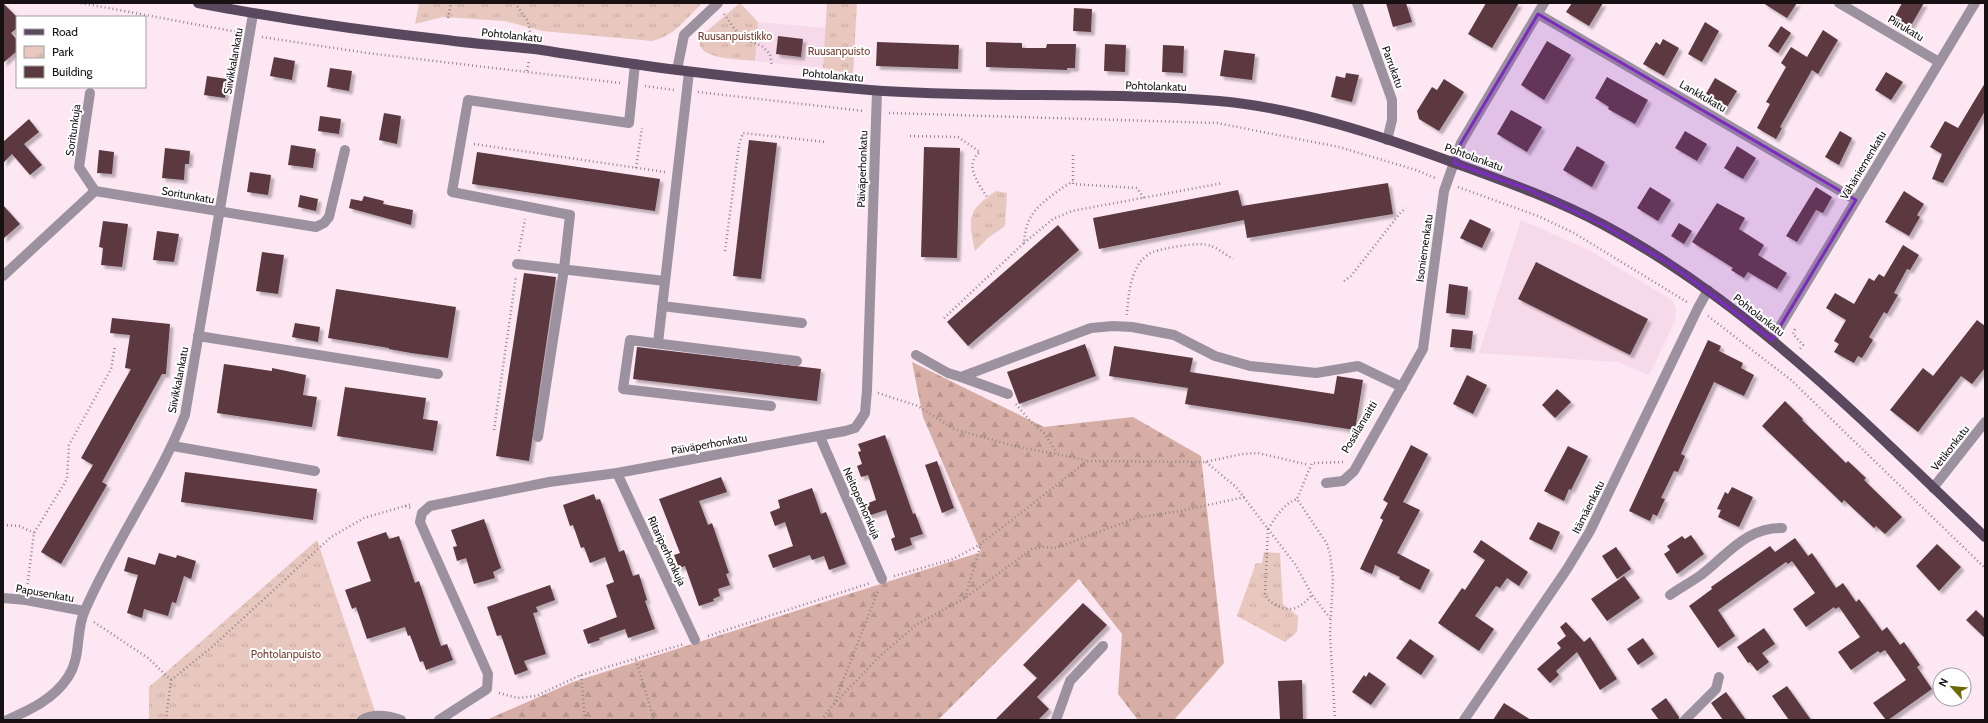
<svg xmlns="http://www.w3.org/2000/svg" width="1988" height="723" font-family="Cabin,sans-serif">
<defs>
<pattern id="forest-firs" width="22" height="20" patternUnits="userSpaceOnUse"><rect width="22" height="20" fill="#d7aea5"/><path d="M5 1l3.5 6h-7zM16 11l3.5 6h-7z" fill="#b8958d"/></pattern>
<pattern id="park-tufts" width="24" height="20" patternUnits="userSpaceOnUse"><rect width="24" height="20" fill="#e8c7bf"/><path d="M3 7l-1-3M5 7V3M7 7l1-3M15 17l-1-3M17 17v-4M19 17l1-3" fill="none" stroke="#c6aaa3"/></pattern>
<filter id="shadow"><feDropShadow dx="3.5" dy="3.5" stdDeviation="1" flood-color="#0004"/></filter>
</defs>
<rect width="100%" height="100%" fill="#fce7f3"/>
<g fill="#f6daea">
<polygon points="758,22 826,28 823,68 755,61"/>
<polygon points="1521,220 1589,250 1672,300 1676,309 1675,321 1649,375 1618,362 1479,353"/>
</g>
<polygon fill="url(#forest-firs)" points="912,362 1044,427 1133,417 1201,456 1224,663 1174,720 1138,720 1118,694 1122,634 1079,579 938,720 486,720 573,682 981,552 923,417"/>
<g fill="url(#park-tufts)">
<path d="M419,3H702C688,17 673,37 652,41L542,31L505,21L443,17L415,24Z"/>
<path d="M740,3L758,22L755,61C741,59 690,60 701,36Z"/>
<polygon points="827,3 857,3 853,74 823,68"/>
<path d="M996,191L1007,193L1005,226L988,238L975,251C968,217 967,211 996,191Z"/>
<polygon points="317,540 378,720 149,720 149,687"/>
<polygon points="1264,552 1280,553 1283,604 1298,616 1297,632 1285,642 1237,616 1256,563 1262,563"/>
</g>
<g fill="#5b393f" filter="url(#shadow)">
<polygon points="3,3 17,17 17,28 11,33 17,40 17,51 3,63"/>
<polygon points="1386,3 1406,3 1412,22 1393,27"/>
<polygon points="1486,3 1519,3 1492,48 1468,34"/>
<polygon points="1572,3 1603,3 1589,26 1566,12"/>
<polygon points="1763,3 1797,3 1787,18"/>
<polygon points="1902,3 1924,3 1909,29 1893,20"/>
<polygon points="1074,8 1092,9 1091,32 1073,31"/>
<polygon points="1705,22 1719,31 1702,62 1688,54"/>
<polygon points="1781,26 1791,33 1778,53 1768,46"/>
<polygon points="1823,30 1838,40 1818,74 1812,70 1780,127 1782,128 1776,139 1757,128 1770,104 1766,102 1786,67 1781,63 1791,47 1807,57"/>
<polygon points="778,36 803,39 801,57 776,54"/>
<polygon points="1663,39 1679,48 1664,76 1643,64 1656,42 1660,45"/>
<polygon points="1547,41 1571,55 1544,100 1521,85"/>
<polygon points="877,42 959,45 958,69 876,66"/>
<polygon points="986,42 1022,43 1022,48 1046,48 1047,44 1076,44 1075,68 1067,68 1067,70 986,67"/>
<polygon points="1105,44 1126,45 1125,72 1104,71"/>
<polygon points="1163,45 1184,46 1183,73 1162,72"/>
<polygon points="1224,50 1255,54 1252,80 1220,76"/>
<polygon points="274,57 295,61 292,80 270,76"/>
<polygon points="330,68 352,71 349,91 327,87"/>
<polygon points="1886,72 1903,82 1891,100 1875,90"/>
<polygon points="1346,73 1359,75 1352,102 1331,97 1336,76 1345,78"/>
<polygon points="207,76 227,79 225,98 204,95"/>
<polygon points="1607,77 1648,100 1635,124 1608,109 1609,107 1595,98"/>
<polygon points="1715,78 1737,91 1724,112 1703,99"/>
<polygon points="1444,79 1464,92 1439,131 1419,119 1417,111 1432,87 1437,90"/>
<polygon points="1985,83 1985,111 1943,183 1932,179 1942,154 1930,147 1945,121 1958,128"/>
<polygon points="1511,110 1542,127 1527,152 1497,134"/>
<polygon points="384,113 401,116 397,144 379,140"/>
<polygon points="320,116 341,119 339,134 318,131"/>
<polygon points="29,119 39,132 24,144 42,165 30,175 12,154 3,163 3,142"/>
<polygon points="1685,131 1707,144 1697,161 1675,148"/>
<polygon points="1840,131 1852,138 1839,165 1825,157"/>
<polygon points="749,140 777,143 761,279 733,276"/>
<polygon points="291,145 316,149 313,168 288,165"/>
<polygon points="1577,146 1605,162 1592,187 1563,170"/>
<polygon points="1737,146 1756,158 1743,179 1724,168"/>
<polygon points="924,147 960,148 957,258 921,257"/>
<polygon points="165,148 190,151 189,164 185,164 184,180 162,178"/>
<polygon points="99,150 114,152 112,174 97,173"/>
<polygon points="477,152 660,179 655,211 472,184"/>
<polygon points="250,172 271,175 268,195 247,192"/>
<polygon points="1388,183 1393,214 1247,238 1244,220 1099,249 1093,218 1238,190 1242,206"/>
<polygon points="1650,187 1671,200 1658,221 1637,208"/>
<polygon points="1816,187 1832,197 1823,213 1816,210 1797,242 1786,236"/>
<polygon points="1904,191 1924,204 1917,215 1920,217 1909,236 1885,222"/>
<polygon points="300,195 318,199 316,211 298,207"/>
<polygon points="364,196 384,201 383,204 413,210 411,225 349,208 351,199 362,201"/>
<polygon points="1717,203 1745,218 1739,229 1764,245 1758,255 1787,273 1777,289 1748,272 1744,278 1731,270 1733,268 1692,242"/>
<polygon points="3,205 20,224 3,239"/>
<polygon points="1470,219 1491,229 1482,248 1460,238"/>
<polygon points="103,221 128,224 122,267 101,265 103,248 99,247"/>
<polygon points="1679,223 1692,231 1684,244 1671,236"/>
<polygon points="1058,225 1079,250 968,346 947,322"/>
<polygon points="157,231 179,234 174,262 153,260"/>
<polygon points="1903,245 1919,255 1910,270 1907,269 1894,293 1898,295 1887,314 1884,312 1869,337 1873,340 1862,358 1858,356 1854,363 1834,352 1839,344 1834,341 1846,320 1826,308 1835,293 1854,304 1869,278 1874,281 1879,274 1884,277"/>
<polygon points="262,252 284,255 278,294 256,291"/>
<polygon points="1536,262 1648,319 1630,355 1518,299"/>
<polygon points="524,273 556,277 529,461 496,456"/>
<polygon points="1449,284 1468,287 1465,315 1446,313"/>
<polygon points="336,289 456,307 448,358 411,353 389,349 389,348 328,338"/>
<polygon points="112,318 170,324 166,374 162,374 102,482 107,485 61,564 41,552 93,465 81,458 131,369 125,368 130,335 110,333"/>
<polygon points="1977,320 1985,326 1985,368 1972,384 1961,376 1918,432 1890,410 1923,368 1933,376"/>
<polygon points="295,323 320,327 318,342 292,337"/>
<polygon points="1452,329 1473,331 1471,349 1450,347"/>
<polygon points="1708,340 1721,346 1719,351 1743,363 1741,368 1754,375 1744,396 1714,382 1684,447 1681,454 1685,456 1678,472 1674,471 1661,498 1665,499 1657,516 1653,514 1650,521 1629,511"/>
<polygon points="1085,344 1096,376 1019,404 1007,372"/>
<polygon points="1114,346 1193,358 1190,372 1334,394 1337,376 1363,380 1355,430 1185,404 1188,388 1109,376"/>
<polygon points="637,347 821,369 817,401 633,379"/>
<polygon points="224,364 272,371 272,368 306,375 303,395 317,397 312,427 217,413"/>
<polygon points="1467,375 1487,385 1473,414 1453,404"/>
<polygon points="345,387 426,398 423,419 438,421 433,451 337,436"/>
<polygon points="1557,389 1571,402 1555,418 1542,405"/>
<polygon points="1785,401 1803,419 1802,420 1846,463 1848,461 1866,478 1864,480 1902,517 1885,534 1876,526 1874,528 1844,500 1842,503 1762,426"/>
<polygon points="885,435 913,514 915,513 923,534 910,538 912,545 895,551 891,539 895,537 886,510 862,518 858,507 876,500 868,475 861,477 857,466 862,464 858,452 861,451 858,444"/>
<polygon points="1411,445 1428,454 1403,502 1420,510 1397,553 1430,570 1420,590 1399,579 1400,577 1375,565 1372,574 1360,569 1383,520 1380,518 1388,503 1383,500"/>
<polygon points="1568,446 1588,456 1571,490 1569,489 1564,501 1544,491"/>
<polygon points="937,461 954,508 942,513 925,465"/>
<polygon points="185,472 317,489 313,520 181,502"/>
<polygon points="721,477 727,492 699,501 708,525 712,523 729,573 726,574 730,585 718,589 720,596 713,599 714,601 699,606 685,566 679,568 674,555 680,553 659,499"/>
<polygon points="1732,487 1753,497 1739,527 1718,517 1721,510 1717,509 1725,492 1728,494"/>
<polygon points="812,488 821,514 826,512 846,564 829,570 824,556 812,560 810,555 773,568 768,555 793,546 785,522 775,526 770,512 780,508 778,500"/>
<polygon points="594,494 596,500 600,499 619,552 624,550 633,576 639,574 647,600 645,601 655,629 628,638 625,629 599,638 600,640 588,644 583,630 617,617 606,585 614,582 605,557 590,563 584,547 581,548 573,525 570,526 563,505"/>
<polygon points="484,519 501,568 493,572 495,578 474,584 466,558 457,561 453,547 457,546 451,530"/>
<polygon points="1538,522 1560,532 1552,550 1529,539"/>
<polygon points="386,532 389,539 399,536 415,583 419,581 441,646 447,644 453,660 426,670 423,661 420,662 410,635 408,636 405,627 367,639 356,607 352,609 345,590 371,581 357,542"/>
<polygon points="1691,535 1704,554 1677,574 1664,554 1670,550 1667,546 1682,536 1685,539"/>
<polygon points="1795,538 1808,556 1812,553 1836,588 1843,583 1856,602 1859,599 1882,631 1887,627 1900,645 1904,642 1920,665 1917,667 1932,689 1888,720 1886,720 1873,703 1906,680 1885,650 1880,653 1878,651 1851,670 1838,652 1860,637 1839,607 1835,609 1834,607 1806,627 1793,609 1815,593 1792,561 1788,564 1786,562 1718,610 1735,636 1718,648 1689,606 1712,589 1711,587 1770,546 1775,552"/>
<polygon points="1481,540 1528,572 1519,586 1507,578 1500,588 1496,586 1475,616 1494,629 1479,651 1438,623 1462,588 1465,590 1485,560 1473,552"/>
<polygon points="1937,544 1961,567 1939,591 1916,566"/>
<polygon points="1616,547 1631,569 1617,579 1602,556"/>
<polygon points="159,553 176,558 177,555 196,561 191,579 184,576 176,603 172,602 168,616 144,609 142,618 127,613 138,575 124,571 128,557 155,565"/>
<polygon points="1624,576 1640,598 1607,621 1591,599"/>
<polygon points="550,585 555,600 536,607 538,612 533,613 546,654 524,661 528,670 515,675 501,635 497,636 487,607"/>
<polygon points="1083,603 1107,625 1037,697 1049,709 1038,720 995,720 1037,678 1023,665"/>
<polygon points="1976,610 1985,619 1985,638 1966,620"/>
<polygon points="1566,622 1584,642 1590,637 1617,679 1600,690 1577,652 1556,671 1559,675 1550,683 1537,669 1561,648 1557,643 1566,636 1560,627"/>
<polygon points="1764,628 1775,644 1762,653 1769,662 1757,671 1750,662 1748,663 1737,647"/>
<polygon points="1643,638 1654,654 1638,665 1627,649"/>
<polygon points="1410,639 1434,656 1421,675 1396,658"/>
<polygon points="1369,672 1386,684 1371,705 1352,692 1364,675 1366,677"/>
<polygon points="1302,680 1303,720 1280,720 1278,681"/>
<polygon points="1787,686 1811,720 1789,720 1772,696"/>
<polygon points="1726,692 1746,720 1723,720 1711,703"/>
<polygon points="1666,698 1679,717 1679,720 1659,720 1651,709"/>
<polygon points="1504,703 1531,720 1493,720"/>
</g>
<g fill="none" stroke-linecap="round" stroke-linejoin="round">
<g stroke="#93858d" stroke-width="2.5" stroke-dasharray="1 3" stroke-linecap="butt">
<polyline points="81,3 237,32"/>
<polyline points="515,3 528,21 531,37"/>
<polyline points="724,14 741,38 762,46 770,54 772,66"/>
<polyline points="448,18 451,3"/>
<polyline points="262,37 367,53 620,83"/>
<polyline points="527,71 529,60"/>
<polyline points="645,86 674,90"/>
<polyline points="698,92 864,111"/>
<polyline points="889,113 1217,123 1339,147 1416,170 1435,178"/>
<path d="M910,136L958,137L980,152C963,165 979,184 987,197"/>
<polyline points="474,144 665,172"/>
<polyline points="1073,155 1073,184 1137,188 1144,198"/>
<polyline points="636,168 642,128"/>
<polyline points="1458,187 1538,216 1574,233 1687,302"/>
<polyline points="1024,243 1053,219 1072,211 1223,183"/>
<polyline points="519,251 525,219"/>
<polyline points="725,251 739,145 743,133 826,142"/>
<polyline points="1344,281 1351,276 1401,212 1406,208"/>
<path d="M1127,315C1128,298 1130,275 1141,261C1144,258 1149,253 1153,252C1165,248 1200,241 1211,246C1219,249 1226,255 1233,259"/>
<polyline points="1708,316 1791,380 1985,568"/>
<path d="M944,318L1024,243C1025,233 1026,224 1032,215C1039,203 1062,188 1073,181"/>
<polyline points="1795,329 1793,334 1803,345 1800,349"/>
<polyline points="878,393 918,406 954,429 1014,446 1086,460"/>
<polyline points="1016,404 1031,422 1045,434 1057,453"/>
<polyline points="494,430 516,276"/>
<path d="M1206,462L1236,487L1268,529C1276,517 1283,504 1297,499"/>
<polyline points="405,506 412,504"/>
<polyline points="3,525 19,526 34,533"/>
<path d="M1268,529L1265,594C1267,600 1271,602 1276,605C1292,614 1301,607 1312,595"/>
<polyline points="1268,529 1295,564 1312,595 1330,618"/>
<polyline points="894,576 953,559 981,544 1087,461 1205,462 1242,454 1258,453 1309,465"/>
<polyline points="27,588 34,533 67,479 69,445 111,369 115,346"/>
<polyline points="965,598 981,544"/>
<polyline points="94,622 148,658 171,680 166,720"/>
<polyline points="708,636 870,583"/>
<polyline points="636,660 654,720"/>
<polyline points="581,675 585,720"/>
<polyline points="171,680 212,647 331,537 364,518 405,506 411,508"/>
<polyline points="499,693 518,698 536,696 581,675 684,644"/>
<polyline points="834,704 880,656 916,625 965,598 1032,549 1044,547 1056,548 1136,518 1180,511 1245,497"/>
<polyline points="821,720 834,704 878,591"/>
<polyline points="1335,720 1330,633 1333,578 1330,554 1327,544 1297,499 1312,463 1343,462"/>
</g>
<g stroke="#9c929f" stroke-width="10">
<polyline points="1357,3 1392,100 1392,120 1387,140"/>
<polyline points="1839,3 1939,62"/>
<polyline points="1538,14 1856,200"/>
<polyline points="677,70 684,35 718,3"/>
<polyline points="90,93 79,167 95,191"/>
<polyline points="517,264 665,281"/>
<polyline points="3,276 95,191 316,227 324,223 329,217 345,150"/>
<polyline points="662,306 802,323"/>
<polyline points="198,336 438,374"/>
<polyline points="1772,340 1975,3"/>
<polyline points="658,343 689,72"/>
<polyline points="916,355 948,373 961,377 1091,328 1113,326 1132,327 1174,335 1215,356 1250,366 1316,373 1358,366 1402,387"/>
<polyline points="961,377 1008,394"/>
<polyline points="771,406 623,389 630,340 797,361"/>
<polyline points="538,437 564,269 570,215 452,192 468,100 629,123 635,64"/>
<polyline points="820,437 882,579"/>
<polyline points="173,446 315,471"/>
<polyline points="617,473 695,640"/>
<polyline points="1326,483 1343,481 1354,471 1423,349 1444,191 1461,143 1544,3"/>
<polyline points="1933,488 1985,422"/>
<path d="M1670,595C1680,588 1691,582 1701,575C1727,555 1747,527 1782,528"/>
<polyline points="3,598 26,600 84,611"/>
<path d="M7,720C30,710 54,699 68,677C82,656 75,631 85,610C114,543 158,483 185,415L253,14"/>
<path d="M362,720C374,713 389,716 401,720"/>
<polyline points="439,720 487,689 488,674 420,522 422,513 430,506 549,482 617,473 845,431 855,428 860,421 865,413 867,390 877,91"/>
<polyline points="1056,720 1070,681 1103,646"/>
<polyline points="1464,720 1567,569 1590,531 1698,308 1708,290"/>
<polyline points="1685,720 1716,689 1719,677"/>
</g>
<path stroke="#59485e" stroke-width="10" d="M198,3C281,19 364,31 447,40C476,44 505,46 534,49C582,56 629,64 678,70C742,78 806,85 870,90C986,99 1103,91 1219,101C1298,108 1378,135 1452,162C1504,181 1555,199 1604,225C1751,304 1866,424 1985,537"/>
</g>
<path fill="#7b2cbf" fill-opacity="0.2" stroke="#7b2cbf" stroke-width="3" stroke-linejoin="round" d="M1538,14L1856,200L1772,340L1670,264L1603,225L1527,189L1454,163L1461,143Z"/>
<g text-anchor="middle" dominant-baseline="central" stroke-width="4" stroke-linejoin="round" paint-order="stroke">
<g font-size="11" fill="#171114" stroke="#fff">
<text transform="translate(1906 28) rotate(31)">Piirukatu</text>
<text transform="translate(512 35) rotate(6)">Pohtolankatu</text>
<text transform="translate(233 61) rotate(-80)">Siivikkalankatu</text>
<text transform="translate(1393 67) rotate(70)">Parrukatu</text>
<text transform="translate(833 75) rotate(5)">Pohtolankatu</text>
<text transform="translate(1156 86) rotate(2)">Pohtolankatu</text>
<text transform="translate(1703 96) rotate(30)">Lankkukatu</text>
<text transform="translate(73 130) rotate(-82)">Soritunkuja</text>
<text transform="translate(1474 157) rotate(20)">Pohtolankatu</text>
<text transform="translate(1863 165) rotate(-59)">Vähäniemenkatu</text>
<text transform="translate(862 169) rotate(-88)">Päiväperhonkatu</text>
<text transform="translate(188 195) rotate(10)">Soritunkatu</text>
<text transform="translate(1424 248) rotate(-82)">Isoniemenkatu</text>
<text transform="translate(1759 315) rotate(38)">Pohtolankatu</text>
<text transform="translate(178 380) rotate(-79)">Siivikkalankatu</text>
<text transform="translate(1359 427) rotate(-59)">Possilanraitti</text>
<text transform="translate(709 444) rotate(-10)">Päiväperhonkatu</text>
<text transform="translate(1950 448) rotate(-52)">Vetikonkatu</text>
<text transform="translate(862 503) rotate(66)">Neitoperhonkuja</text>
<text transform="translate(1588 507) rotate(-63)">Itämäenkatu</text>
<text transform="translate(667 551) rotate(65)">Ritariperhonkuja</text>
<text transform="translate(45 593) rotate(10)">Papusenkatu</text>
</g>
<g font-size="11" fill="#774034" stroke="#fff">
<text x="735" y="36">Ruusanpuistikko</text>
<text x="839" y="51">Ruusanpuisto</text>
<text x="286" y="654">Pohtolanpuisto</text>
</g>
</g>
<rect width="1988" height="723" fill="none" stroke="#171114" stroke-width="8"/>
<rect x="16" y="16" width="130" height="72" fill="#ffffff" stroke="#a2a0a1"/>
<rect x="24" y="29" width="20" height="6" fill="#59485e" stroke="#a2a0a1"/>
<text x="52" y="36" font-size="12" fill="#171114">Road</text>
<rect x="24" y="46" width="20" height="12" fill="url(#park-tufts)" stroke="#a2a0a1"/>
<text x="52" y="56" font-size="12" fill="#171114">Park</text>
<rect x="24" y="66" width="20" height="12" fill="#5b393f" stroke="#a2a0a1"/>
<text x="52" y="76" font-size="12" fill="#171114">Building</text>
<g transform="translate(1952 687) rotate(297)"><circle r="19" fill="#ffffff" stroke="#a2a0a1"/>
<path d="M0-3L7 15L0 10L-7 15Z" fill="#6c6903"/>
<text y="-6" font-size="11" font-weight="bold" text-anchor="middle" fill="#171114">N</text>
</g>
</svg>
